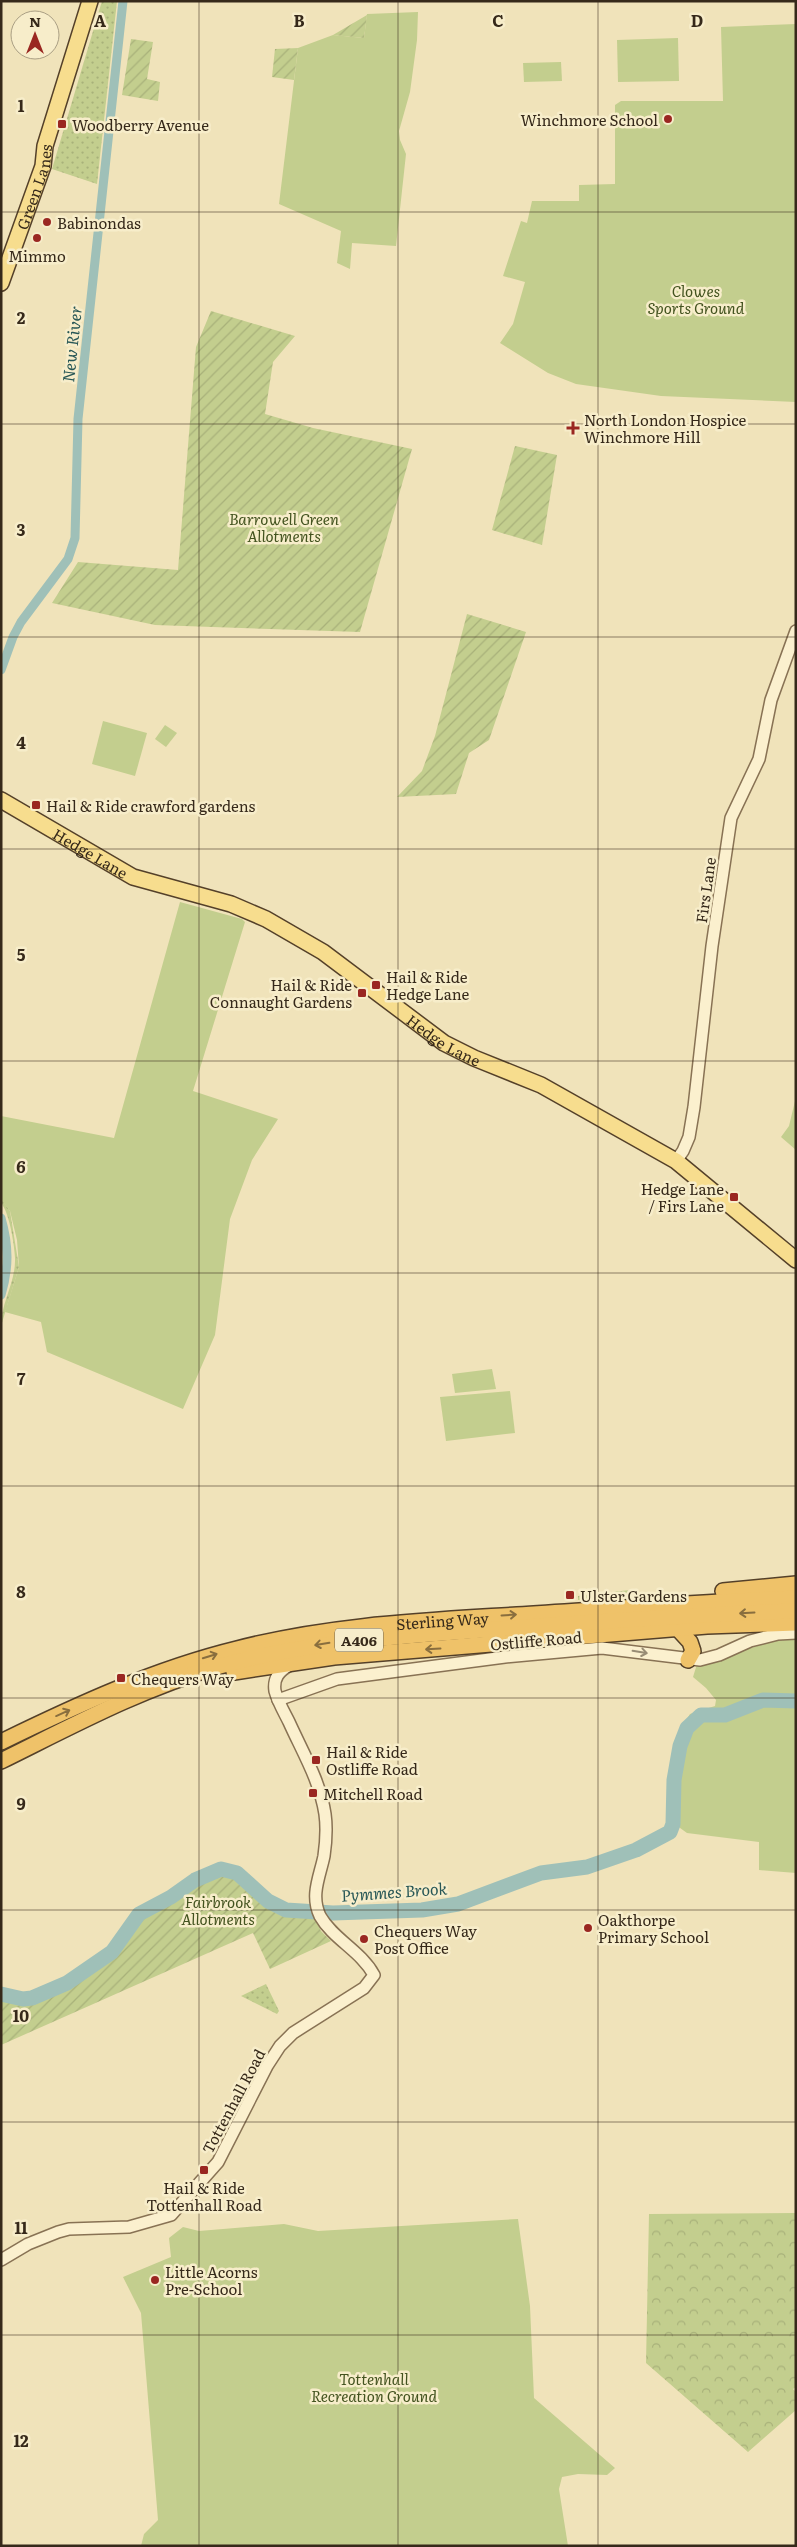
<svg xmlns="http://www.w3.org/2000/svg" width="797" height="2547" font-family="Literata,serif">
<defs>
<pattern id="grass-dots" width="8" height="8" patternUnits="userSpaceOnUse" patternTransform="scale(1.25)"><rect width="8" height="8" fill="#c3ce8e"/><path d="M2 2h.1M6 6h.1" fill="none" stroke="#a8b17a" stroke-width="1.8" stroke-linecap="round"/></pattern>
<pattern id="forest-crowns" width="20" height="18" patternUnits="userSpaceOnUse" patternTransform="scale(1.25)"><rect width="20" height="18" fill="#c3ce8e"/><path d="M2 6a3 3 0 1 1 6 0M12 15a3 3 0 1 1 6 0" fill="none" stroke="#a8b17a"/></pattern>
<pattern id="garden-furrows" width="10" height="10" patternUnits="userSpaceOnUse" patternTransform="scale(1.25)"><rect width="10" height="10" fill="#c3ce8e"/><path d="M-1 1l2-2M0 10L10 0M9 11l2-2" fill="none" stroke="#a8b17a"/></pattern>
</defs>
<rect width="100%" height="100%" fill="#f0e3ba"/>
<g fill="url(#grass-dots)">
<polygon points="102,1 117,1 97,184 52,169"/>
<path d="M1,1198L10,1211L19,1267L1,1326C1,1302 16,1282 15,1258C14,1244 11,1225 6,1212C4,1206 1,1205 1,1198Z"/>
<polygon points="266,1984 279,2011 277,2014 241,1996"/>
</g>
<polygon fill="url(#forest-crowns)" points="796,2213 796,2387 793,2389 796,2392 796,2410 748,2452 646,2363 649,2214"/>
<g fill="#c3ce8e">
<polygon points="418,12 417,40 410,92 399,131 400,140 406,154 396,246 352,243 350,269 337,263 341,231 279,204 298,48 333,35 364,38 367,14"/>
<polygon points="796,24 796,402 661,396 576,384 548,373 500,343 513,324 525,282 503,276 521,221 527,223 532,201 579,201 579,185 615,184 615,105 621,101 723,101 721,27"/>
<polygon points="678,38 679,81 618,82 617,40"/>
<polygon points="561,62 562,81 524,82 523,63"/>
<polygon points="103,721 147,733 135,776 92,764"/>
<polygon points="165,725 177,733 166,747 155,739"/>
<polygon points="180,902 242,919 245,922 193,1091 278,1119 252,1160 230,1219 215,1335 183,1409 47,1352 41,1322 5,1312 19,1267 17,1240 10,1211 1,1199 1,1116 114,1138"/>
<polygon points="796,1097 796,1150 781,1137 789,1126"/>
<polygon points="492,1369 496,1389 455,1393 452,1374"/>
<polygon points="510,1391 515,1433 446,1441 440,1397"/>
<path d="M796,1638V1873L759,1870V1842L687,1833L669,1820C669,1781 668,1747 690,1714L715,1706L716,1700L706,1688L693,1677L697,1664C730,1657 761,1641 796,1638Z"/>
<polygon points="518,2219 530,2306 534,2398 615,2468 607,2475 578,2474 562,2477 559,2489 568,2546 141,2546 144,2534 158,2520 141,2313 123,2277 171,2257 169,2238 183,2227 199,2231 284,2224 318,2231"/>
</g>
<g fill="url(#garden-furrows)">
<polygon points="367,15 364,38 333,35"/>
<polygon points="131,39 153,42 147,79 160,82 158,101 122,95"/>
<polygon points="298,48 294,80 272,77 275,49"/>
<polygon points="211,311 295,336 273,362 265,414 313,428 412,449 360,632 155,625 52,603 78,562 178,570 196,347"/>
<polygon points="515,446 557,455 542,545 492,530"/>
<polygon points="467,614 526,632 489,740 469,753 456,794 397,797 422,771 435,736"/>
<polygon points="630,1590 631,1596 578,1600 578,1596"/>
<path d="M219,1872C240,1873 243,1889 259,1899C276,1910 295,1913 314,1916L321,1931L331,1941L270,1969L253,1933L1,2045V1998L33,2002L67,1987L116,1953L140,1918L209,1875Z"/>
</g>
<g fill="none" stroke-linecap="round" stroke-linejoin="round">
<g stroke="#9fc0b8" stroke-width="9">
<polyline points="1,670 13,637 21,622 68,559 75,538 78,419 123,1"/>
<path d="M1,1218C9,1246 9,1268 1,1295"/>
</g>
<polyline stroke="#9fc0b8" stroke-width="15" points="1,1994 23,1999 32,1998 67,1983 112,1952 139,1914 171,1897 195,1880 221,1869 237,1873 268,1901 286,1910 333,1913 422,1910 458,1904 541,1873 587,1867 636,1850 670,1832 673,1824 674,1780 680,1746 687,1728 701,1715 725,1715 763,1700 796,1701"/>
<defs>
<g id="tertiary">
<polyline points="676,1161 683,1151 689,1137 694,1107 712,946 731,818 759,759 771,700 796,631"/>
<polyline points="278,1700 337,1679 505,1657 602,1648 700,1660 719,1655 750,1641 778,1634 796,1633"/>
<path d="M1,2260L28,2244L58,2232L69,2229L129,2227L171,2215L218,2162L267,2066L280,2046L293,2033L364,1988L374,1975C361,1951 333,1939 320,1916C310,1895 320,1876 324,1856C326,1842 327,1828 325,1814C320,1781 303,1753 289,1722C284,1712 278,1702 275,1691C273,1678 279,1671 290,1665"/>
</g>
<g id="primary">
<path id="s1" d="M1,283L43,166L45,146L90,1"/>
<path id="s2" d="M1,800L133,877L231,904L266,919L323,952L444,1043L474,1058L541,1085L676,1161L796,1260"/>
</g>
<g id="trunk">
<polyline points="723,1591 796,1584"/>
<polyline points="678,1629 690,1642 693,1651 688,1660"/>
<polyline points="234,1672 334,1657 707,1626 796,1623"/>
<path id="s3" d="M1,1742C77,1705 155,1669 237,1649C329,1625 423,1621 517,1615C610,1609 703,1602 796,1598"/>
<path d="M1,1761C72,1726 140,1689 216,1667C312,1640 410,1636 509,1628C604,1621 700,1614 796,1611"/>
</g>
</defs>
<use href="#tertiary" stroke="#887254" stroke-width="14"/>
<use href="#primary" stroke="#544029" stroke-width="18"/>
<use href="#trunk" stroke="#544029" stroke-width="18"/>
<use href="#tertiary" stroke="#fbf0ce" stroke-width="11"/>
<use href="#primary" stroke="#f7dd8e" stroke-width="15"/>
<use href="#trunk" stroke="#efc269" stroke-width="15"/>
</g>
<defs><path id="oneway-shaft" d="M-6 0H5M1.5-3L5.5 0L1.5 3" fill="none" stroke-width="1.6" stroke-linecap="round" stroke-linejoin="round" transform="scale(1.25)"/></defs>
<g stroke="#896e3e">
<use href="#oneway-shaft" transform="translate(747 1613) rotate(177)"/>
<use href="#oneway-shaft" transform="translate(509 1615) rotate(-4)"/>
<use href="#oneway-shaft" transform="translate(322 1644) rotate(171)"/>
<use href="#oneway-shaft" transform="translate(433 1649) rotate(177)"/>
<use href="#oneway-shaft" transform="translate(210 1656) rotate(-17)"/>
<use href="#oneway-shaft" transform="translate(63 1713) rotate(-24)"/>
</g>
<use stroke="#988c74" href="#oneway-shaft" transform="translate(640 1652) rotate(9)"/>
<path fill="none" stroke="#36291a" stroke-width="1" stroke-opacity="0.55" d="M199,1V2546M398,1V2546M598,1V2546M1,212H796M1,424H796M1,637H796M1,849H796M1,1061H796M1,1273H796M1,1486H796M1,1698H796M1,1910H796M1,2122H796M1,2335H796"/>
<g fill="#9a2721" stroke="#f7edca" stroke-width="2">
<circle cx="668" cy="119" r="5"/>
<rect x="57" y="119" width="10" height="10" rx="2.5"/>
<circle cx="47" cy="222" r="5"/>
<circle cx="37" cy="238" r="5"/>
<path d="M570.5 420.5h5v5h5v5h-5v5h-5v-5h-5v-5h5z"/>
<rect x="31" y="800" width="10" height="10" rx="2.5"/>
<rect x="371" y="980" width="10" height="10" rx="2.5"/>
<rect x="357" y="988" width="10" height="10" rx="2.5"/>
<rect x="729" y="1192" width="10" height="10" rx="2.5"/>
<rect x="565" y="1590" width="10" height="10" rx="2.5"/>
<rect x="116" y="1673" width="10" height="10" rx="2.5"/>
<rect x="311" y="1755" width="10" height="10" rx="2.5"/>
<rect x="308" y="1788" width="10" height="10" rx="2.5"/>
<circle cx="588" cy="1928" r="5"/>
<circle cx="364" cy="1939" r="5"/>
<rect x="199" y="2165" width="10" height="10" rx="2.5"/>
<circle cx="155" cy="2280" r="5"/>
</g>
<g text-anchor="middle" dominant-baseline="central" stroke-width="5" stroke-linejoin="round" paint-order="stroke">
<rect fill="#f7edca" stroke="#70644f" stroke-width="1" x="335" y="1628.5" width="48" height="23" rx="4"/>
<g font-size="14" font-weight="bold" fill="#36291a">
<text x="359" y="1640">A406</text>
</g>
<g font-size="15" fill="#36291a" stroke="#f7edca" text-anchor="start">
<text x="658" y="119" text-anchor="end">Winchmore School</text>
<text x="72" y="124">Woodberry Avenue</text>
<text x="57" y="222">Babinondas</text>
<text x="37" y="255" text-anchor="middle">Mimmo</text>
<text x="584" y="419">North London Hospice<tspan x="584" dy="17">Winchmore Hill</tspan></text>
<text x="46" y="805">Hail &amp; Ride crawford gardens</text>
<text x="386" y="976">Hail &amp; Ride<tspan x="386" dy="17">Hedge Lane</tspan></text>
<text x="352" y="984" text-anchor="end">Hail &amp; Ride<tspan x="352" dy="17">Connaught Gardens</tspan></text>
<text x="724" y="1188" text-anchor="end">Hedge Lane<tspan x="724" dy="17">/ Firs Lane</tspan></text>
<text x="580" y="1595">Ulster Gardens</text>
<text x="131" y="1678">Chequers Way</text>
<text x="326" y="1751">Hail &amp; Ride<tspan x="326" dy="17">Ostliffe Road</tspan></text>
<text x="323" y="1793">Mitchell Road</text>
<text x="598" y="1919">Oakthorpe<tspan x="598" dy="17">Primary School</tspan></text>
<text x="374" y="1930">Chequers Way<tspan x="374" dy="17">Post Office</tspan></text>
<text x="204" y="2187" text-anchor="middle">Hail &amp; Ride<tspan x="204" dy="17">Tottenhall Road</tspan></text>
<text x="165" y="2271">Little Acorns<tspan x="165" dy="17">Pre-School</tspan></text>
</g>
<g font-size="15" fill="#36291a" stroke="#f7edca">
<text stroke="none"><textPath href="#s1" startOffset="102">Green Lanes</textPath></text>
<text stroke="none"><textPath href="#s2" startOffset="104">Hedge Lane</textPath></text>
<text transform="translate(705 890) rotate(-82)">Firs Lane</text>
<text stroke="none"><textPath href="#s2" startOffset="508">Hedge Lane</textPath></text>
<text stroke="none"><textPath href="#s3" startOffset="462">Sterling Way</textPath></text>
<text transform="translate(536 1640) rotate(-5)">Ostliffe Road</text>
<text transform="translate(233 2101) rotate(-62)">Tottenhall Road</text>
</g>
<g font-size="15" font-style="italic" fill="#43531f" stroke="#f7edca">
<text x="696" y="290">Clowes<tspan x="696" dy="17">Sports Ground</tspan></text>
<text x="284" y="518">Barrowell Green<tspan x="284" dy="17">Allotments</tspan></text>
<text x="218" y="1901">Fairbrook<tspan x="218" dy="17">Allotments</tspan></text>
<text x="374" y="2378">Tottenhall<tspan x="374" dy="17">Recreation Ground</tspan></text>
</g>
<g font-size="16" font-style="italic" fill="#285756" stroke="#f7edca">
<text transform="translate(71 344) rotate(-84)">New River</text>
<text transform="translate(394 1891) rotate(-4)">Pymmes Brook</text>
</g>
</g>
<g font-size="16" text-anchor="middle" font-weight="bold" fill="#36291a" stroke="#f7edca" stroke-width="5" stroke-linejoin="round" paint-order="stroke">
<text x="100" y="27">A</text>
<text x="299" y="27">B</text>
<text x="498" y="27">C</text>
<text x="697" y="27">D</text>
<text x="21" y="112">1</text>
<text x="21" y="324">2</text>
<text x="21" y="536">3</text>
<text x="21" y="749">4</text>
<text x="21" y="961">5</text>
<text x="21" y="1173">6</text>
<text x="21" y="1385">7</text>
<text x="21" y="1598">8</text>
<text x="21" y="1810">9</text>
<text x="21" y="2022">10</text>
<text x="21" y="2234">11</text>
<text x="21" y="2447">12</text>
</g>
<rect width="797" height="2547" fill="none" stroke="#36291a" stroke-width="5"/>
<g transform="translate(35 35)"><circle r="24" fill="#f7edca" stroke="#aa9f84"/>
<path d="M0-4L9 19L0 12L-9 19Z" fill="#9a2721"/>
<text y="-8" font-size="14" font-weight="bold" text-anchor="middle" fill="#36291a">N</text>
</g>
</svg>
